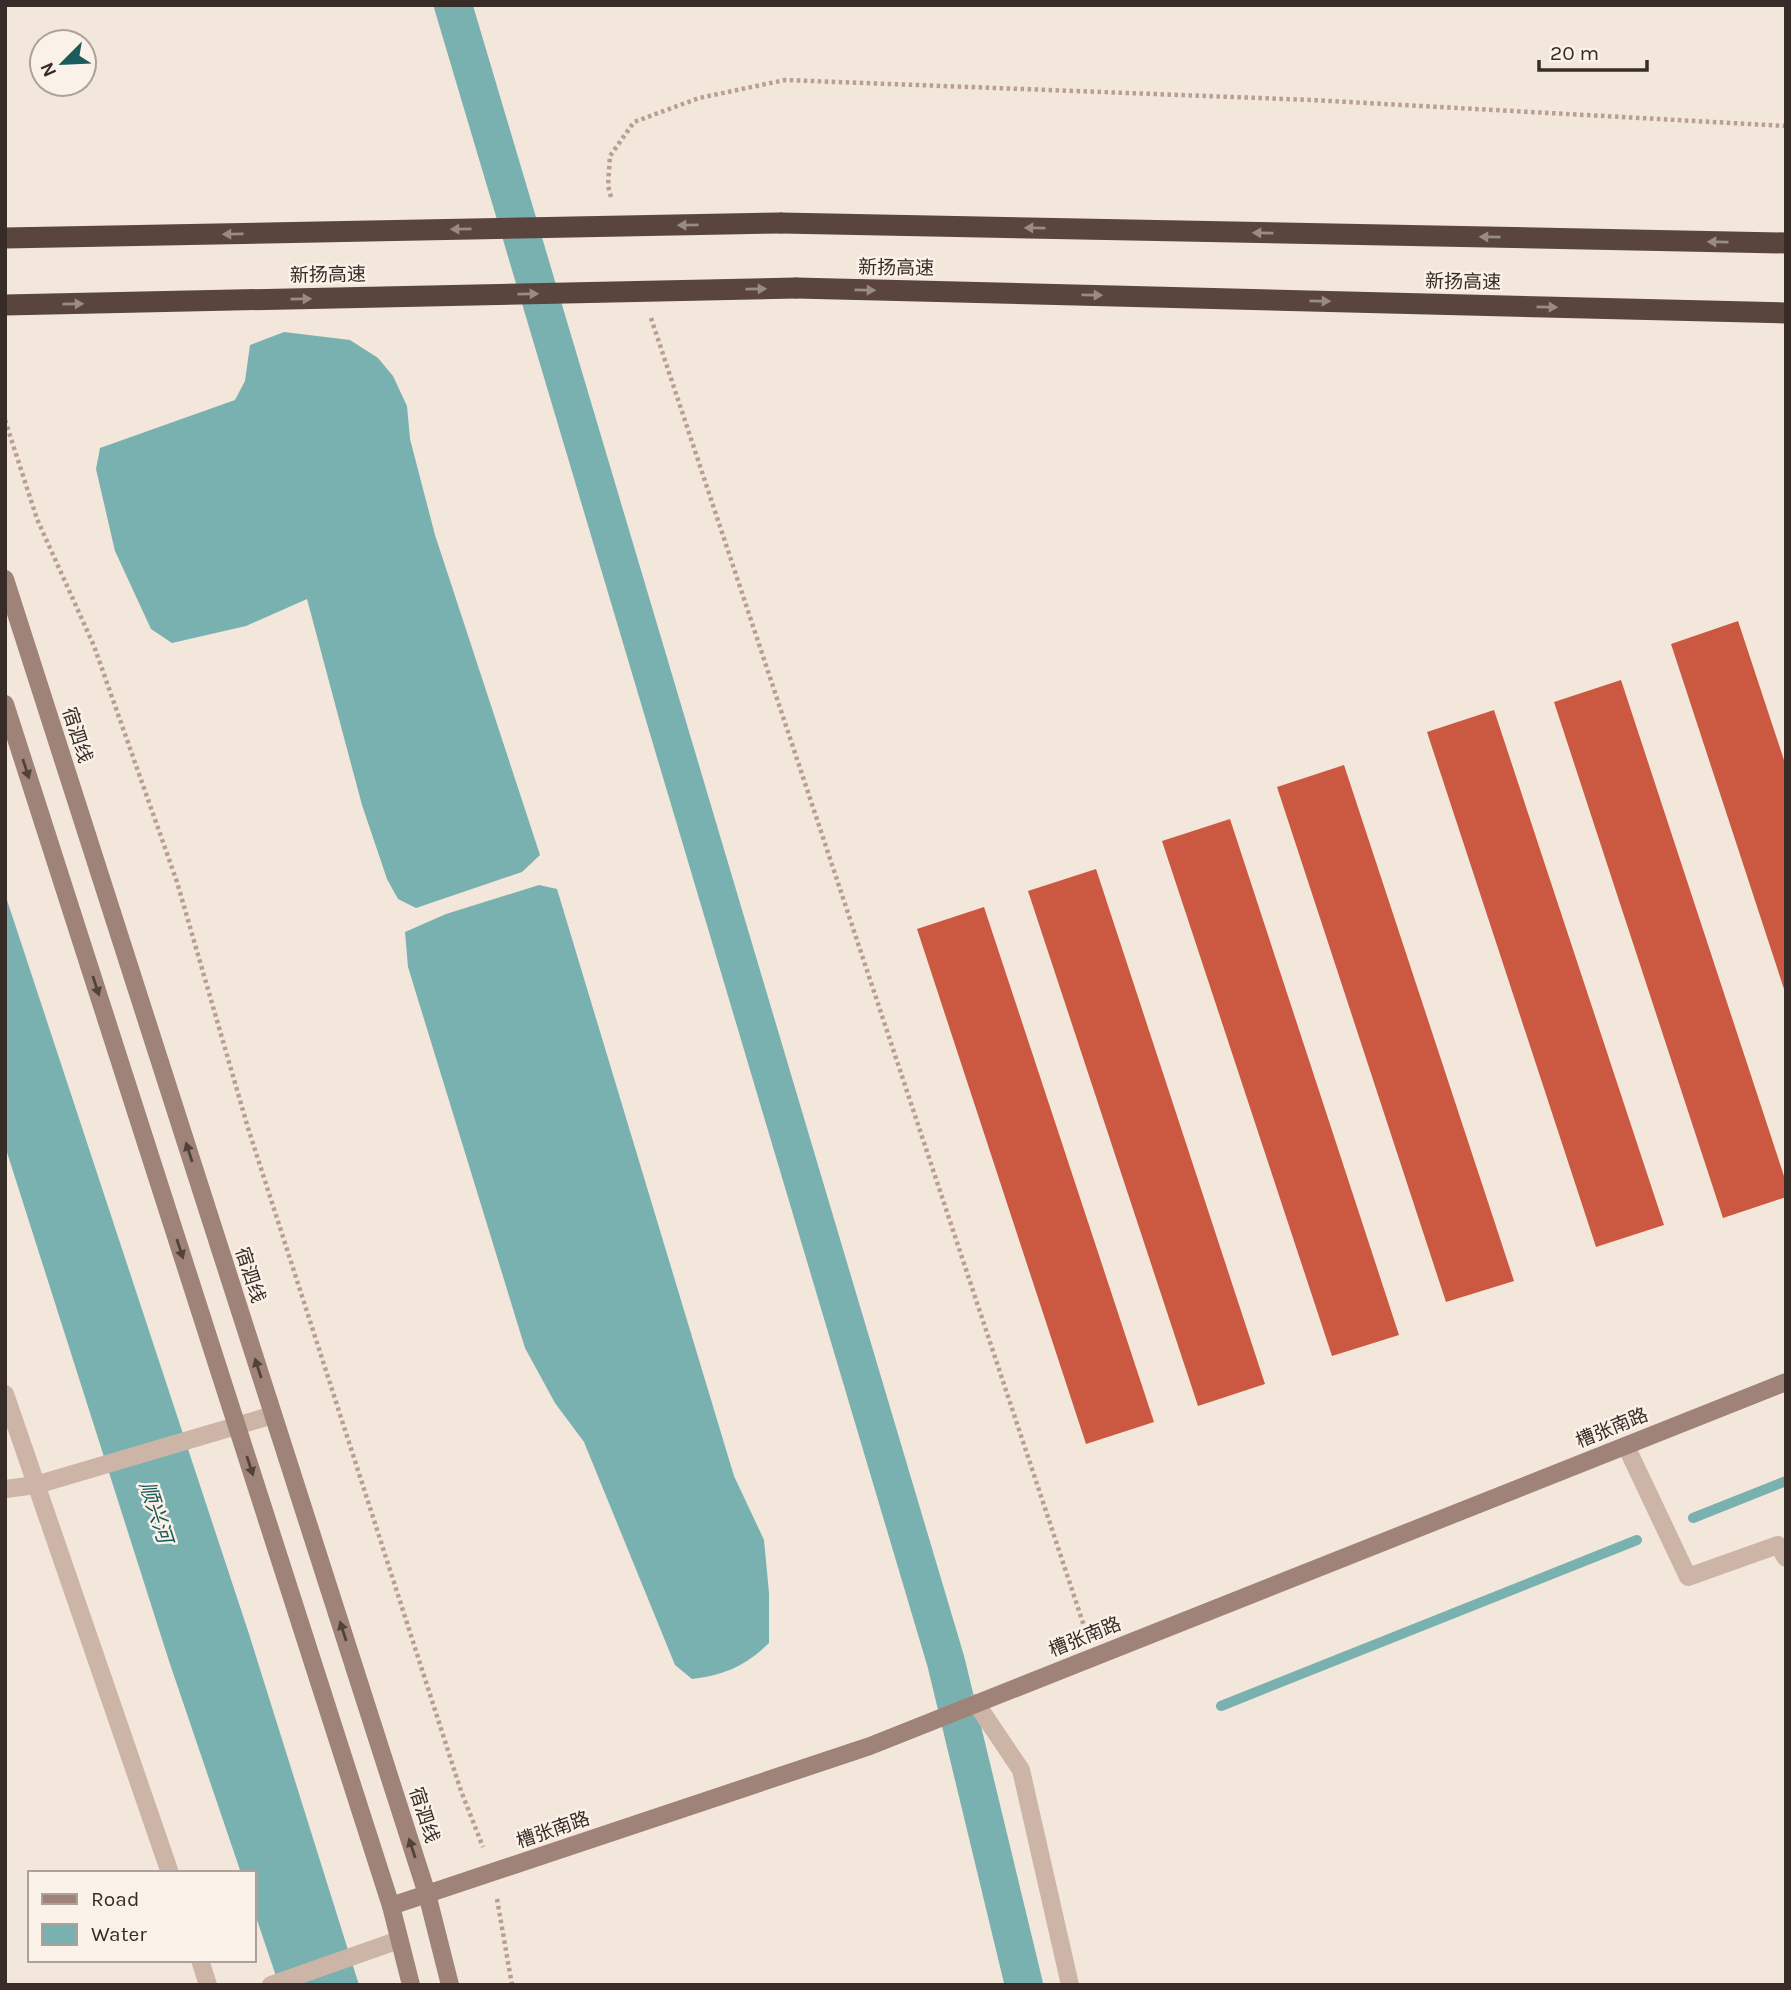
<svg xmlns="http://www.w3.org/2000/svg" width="1791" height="1990" font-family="Karla,'Noto Sans SC',sans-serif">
<rect width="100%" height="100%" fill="#f3e6db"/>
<g fill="#79b1b0">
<polygon points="284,332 350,340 378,358 393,376 407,406 410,439 435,535 540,855 522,872 416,908 398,899 387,879 362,805 307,599 246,626 172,643 151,629 115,551 96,469 100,448 235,400 245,381 250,345"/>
<path d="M539,885L557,889L734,1476L764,1540L769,1593V1643C747,1665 723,1676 692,1679L675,1665L584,1442L555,1403L525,1348L408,967L405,932L446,914Z"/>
<polygon points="5,894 249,1634 359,1985 279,1985 254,1911 254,1873 241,1873 169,1661 5,1146"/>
</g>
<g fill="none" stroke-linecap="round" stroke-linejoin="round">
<g stroke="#79b1b0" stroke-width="10">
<polyline points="1693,1518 1786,1481"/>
<polyline points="1221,1706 1637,1540"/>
</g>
<polyline stroke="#79b1b0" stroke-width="38" points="453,5 946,1662 1024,1985"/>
</g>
<g fill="#cb5941">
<polygon points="1738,621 1786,766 1785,992 1671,644"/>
<polygon points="1621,680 1786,1182 1786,1197 1723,1218 1554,702"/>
<polygon points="1494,710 1664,1225 1596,1247 1427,732"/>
<polygon points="1344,765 1514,1281 1446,1302 1277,787"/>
<polygon points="1230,819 1399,1335 1332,1356 1162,841"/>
<polygon points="1096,869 1265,1384 1198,1406 1028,891"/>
<polygon points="984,907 1154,1422 1086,1444 917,929"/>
</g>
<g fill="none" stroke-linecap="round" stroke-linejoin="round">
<g stroke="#b89f91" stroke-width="4.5" stroke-dasharray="3.5 3.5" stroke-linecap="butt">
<polyline points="611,197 608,186 610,156 634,122 699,98 785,80 1312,100 1786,126"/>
<polyline points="651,318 1086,1632"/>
<polyline points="5,420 37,519 94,646 177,882 248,1128 461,1791 483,1847"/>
<polyline points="497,1899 512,1985"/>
</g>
<g stroke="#ccb5a7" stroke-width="18">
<polyline points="5,1394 170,1873"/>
<polyline points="5,1489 36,1485"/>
<polyline points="976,1703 1021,1770 1070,1985"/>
<polyline points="200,1960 208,1985"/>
</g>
<g stroke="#ccb5a7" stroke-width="18">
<polyline points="1626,1446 1688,1577 1778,1545 1786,1558"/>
<polyline points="36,1485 273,1415"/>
</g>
<polyline stroke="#ccb5a7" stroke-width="18" points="271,1985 399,1940"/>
<g stroke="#9f8378" stroke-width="18">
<polyline points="5,579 427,1894 450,1985"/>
<polyline points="5,704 391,1906 411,1985"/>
<polyline points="391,1906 870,1746 1786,1382"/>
</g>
<g stroke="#59453e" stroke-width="21">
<polyline points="781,223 1786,243"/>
<polyline points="796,288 1786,313"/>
</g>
<g stroke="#59453e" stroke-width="21">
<polyline points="5,238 781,223"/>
<polyline points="5,305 796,288"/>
</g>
</g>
<defs><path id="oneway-solid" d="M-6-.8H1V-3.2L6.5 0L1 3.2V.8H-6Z" transform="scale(1.75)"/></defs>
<g fill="#998a82">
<use href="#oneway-solid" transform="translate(688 225) rotate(179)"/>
<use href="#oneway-solid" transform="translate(1035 228) rotate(-179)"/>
<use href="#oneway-solid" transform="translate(461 229) rotate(179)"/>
<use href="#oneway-solid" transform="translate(1263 233) rotate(-179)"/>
<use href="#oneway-solid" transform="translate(233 234) rotate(179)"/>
<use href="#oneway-solid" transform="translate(1490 237) rotate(-179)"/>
<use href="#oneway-solid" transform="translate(1718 242) rotate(-179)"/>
<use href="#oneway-solid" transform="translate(756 289) rotate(-1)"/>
<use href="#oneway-solid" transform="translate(865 290) rotate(1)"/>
<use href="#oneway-solid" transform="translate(528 294) rotate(-1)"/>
<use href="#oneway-solid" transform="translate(1092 295) rotate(1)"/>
<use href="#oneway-solid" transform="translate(301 299) rotate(-1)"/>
<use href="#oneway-solid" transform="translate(1320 301) rotate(1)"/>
<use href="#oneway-solid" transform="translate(73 304) rotate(-1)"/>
<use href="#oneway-solid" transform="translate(1547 307) rotate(1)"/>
</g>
<g fill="#52423c">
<use href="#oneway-solid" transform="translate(26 769) rotate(72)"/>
<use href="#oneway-solid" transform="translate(96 986) rotate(72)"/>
<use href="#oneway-solid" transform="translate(189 1152) rotate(-108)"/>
<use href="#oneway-solid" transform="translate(180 1249) rotate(72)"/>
<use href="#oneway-solid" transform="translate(258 1368) rotate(-108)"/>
<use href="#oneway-solid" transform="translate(250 1466) rotate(72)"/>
<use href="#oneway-solid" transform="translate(343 1631) rotate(-108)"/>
<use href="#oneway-solid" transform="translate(412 1848) rotate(-108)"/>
</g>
<g text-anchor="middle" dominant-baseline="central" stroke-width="5" stroke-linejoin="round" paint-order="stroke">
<g font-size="19" fill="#382c28" stroke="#faf1e8">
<text transform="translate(896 268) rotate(1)">新扬高速</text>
<text transform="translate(328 275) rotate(-1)">新扬高速</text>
<text transform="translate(1463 282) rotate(1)">新扬高速</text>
<text transform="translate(77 735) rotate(72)">宿泗线</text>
<text transform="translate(250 1275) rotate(72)">宿泗线</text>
<text transform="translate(1612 1428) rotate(-22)">槽张南路</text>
<text transform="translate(1085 1637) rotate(-22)">槽张南路</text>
<text transform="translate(424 1815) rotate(72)">宿泗线</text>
<text transform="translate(553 1830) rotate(-19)">槽张南路</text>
</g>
<g font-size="21" font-style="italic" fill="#1b5b5b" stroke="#faf1e8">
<text transform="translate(156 1512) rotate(72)">顺兴河</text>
</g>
</g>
<rect width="1791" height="1990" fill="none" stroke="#382c28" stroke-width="14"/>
<rect x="28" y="1871" width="228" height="91" fill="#faf1e8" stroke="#aca29b" stroke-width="2"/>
<rect x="42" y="1894" width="35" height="10" fill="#9f8378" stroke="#aca29b" stroke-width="2"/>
<text x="91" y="1906" font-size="21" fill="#382c28">Road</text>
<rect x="42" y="1924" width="35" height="21" fill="#79b1b0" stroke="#aca29b" stroke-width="2"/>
<text x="91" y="1941" font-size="21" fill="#382c28">Water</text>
<g transform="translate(63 63) rotate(246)"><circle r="33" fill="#faf1e8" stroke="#aca29b" stroke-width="2"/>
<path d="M0-5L12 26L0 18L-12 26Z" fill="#1b5b5b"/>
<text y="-10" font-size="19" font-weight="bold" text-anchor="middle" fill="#382c28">N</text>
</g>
<path d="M1539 60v10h108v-10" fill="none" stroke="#382c28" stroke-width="3.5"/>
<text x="1550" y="60" font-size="21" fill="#382c28" stroke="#faf1e8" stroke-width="5" paint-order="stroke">20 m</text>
</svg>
